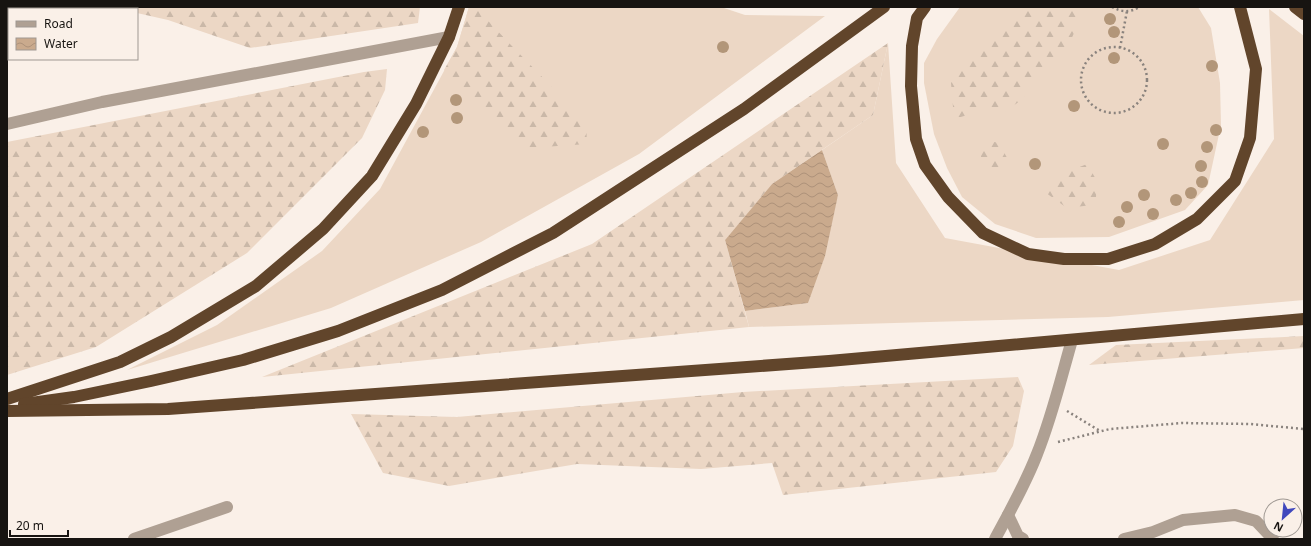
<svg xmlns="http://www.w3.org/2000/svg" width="1311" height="546" font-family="'Noto Sans',sans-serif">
<defs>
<pattern id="forest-firs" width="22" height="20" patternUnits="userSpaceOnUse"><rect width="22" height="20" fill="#ecd7c5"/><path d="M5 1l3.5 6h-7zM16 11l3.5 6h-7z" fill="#cab8a8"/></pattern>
<pattern id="water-waves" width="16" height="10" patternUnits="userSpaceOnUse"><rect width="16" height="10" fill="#caaa8d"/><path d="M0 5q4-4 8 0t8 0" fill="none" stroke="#ad9179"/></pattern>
</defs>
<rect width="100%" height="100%" fill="#faf0e8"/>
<g fill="#ecd7c5">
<polygon points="469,7 721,7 745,15 825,16 639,154 481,242 331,308 127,370 217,325 322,251 380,189 457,47"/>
<polygon points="960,7 1198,7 1211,28 1220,83 1221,125 1208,185 1185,210 1109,237 1036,238 995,224 962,197 947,168 934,134 924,83 924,63 937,39"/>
<polygon points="1269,9 1304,36 1304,300 1108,317 749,327 745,311 808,303 838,195 822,150 873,115 888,43 896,163 945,238 1119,270 1210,240 1274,139"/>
</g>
<g fill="url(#forest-firs)">
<polygon points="113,7 420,7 418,23 250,48 168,20 137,13 137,9 121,9"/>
<polygon points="469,7 475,7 509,43 586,122 587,144 528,148 444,70 457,47"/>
<polygon points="1026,7 1086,7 1063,57 1036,70 1023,99 998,116 984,110 954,119 951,83 978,47 1008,24"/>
<polygon points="888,43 873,115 772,184 725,240 749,327 262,377 592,244"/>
<polygon points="387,69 385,90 362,138 247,253 96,347 7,375 7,142 364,72"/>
<path d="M986,140L999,143L1012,167L992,177C982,162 976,157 986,140Z"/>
<polygon points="1087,164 1097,181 1096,197 1092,205 1067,208 1042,190 1062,174"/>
<polygon points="1304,336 1304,348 1089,365 1116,345"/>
<polygon points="1018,377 1024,391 1013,446 996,472 783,495 772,463 701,469 577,464 449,486 383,473 351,414 457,417 743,392"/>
</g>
<polygon fill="url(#water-waves)" points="822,150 838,195 825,256 808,303 745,311 725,240 772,184"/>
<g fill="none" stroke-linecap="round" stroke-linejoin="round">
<g stroke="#89827d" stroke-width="2.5" stroke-dasharray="2 3" stroke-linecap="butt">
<path d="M1112,7C1121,12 1130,13 1139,7"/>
<circle cx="1114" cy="80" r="33"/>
<polyline points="1120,48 1127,11"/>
<polyline points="1067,411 1100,431"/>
<polyline points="1058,442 1110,429 1182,423 1250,424 1304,429"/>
</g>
<g stroke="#afa093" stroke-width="12">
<polyline points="7,124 102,102 449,37"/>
<polyline points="1008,515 1018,536 1023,539"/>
<polyline points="134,539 227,507"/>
<path d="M995,539C1010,511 1026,483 1037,454C1052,417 1061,378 1072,340"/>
<polyline points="1124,539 1153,532 1183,520 1235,515 1256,521 1273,539"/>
</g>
<g stroke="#61452b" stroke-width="12">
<polyline points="925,7 917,18 912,46 911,86 916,139 925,165 948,197 983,233 1028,254 1064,259 1108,259 1155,244 1197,219 1235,181 1250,138 1256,69 1240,7"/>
<polyline points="1295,7 1304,14"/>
<polyline points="7,399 120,362 171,337 256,286 323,229 372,176 416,104 449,37 459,7"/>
<polyline points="24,404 74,397 151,381 243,360 338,331 442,290 553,233 744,109 884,7"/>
<polyline points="7,411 168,409 829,361 1304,319"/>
</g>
</g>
<g fill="#b29679">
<circle cx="1110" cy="19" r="6"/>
<circle cx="1114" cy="32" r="6"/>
<circle cx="723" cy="47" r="6"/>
<circle cx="1114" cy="58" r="6"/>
<circle cx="1212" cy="66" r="6"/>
<circle cx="456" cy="100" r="6"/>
<circle cx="1074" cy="106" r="6"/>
<circle cx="457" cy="118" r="6"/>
<circle cx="1216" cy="130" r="6"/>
<circle cx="423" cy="132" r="6"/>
<circle cx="1163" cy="144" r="6"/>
<circle cx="1207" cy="147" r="6"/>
<circle cx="1035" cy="164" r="6"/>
<circle cx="1201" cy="166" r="6"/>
<circle cx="1202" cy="182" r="6"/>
<circle cx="1191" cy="193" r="6"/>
<circle cx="1144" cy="195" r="6"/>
<circle cx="1176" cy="200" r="6"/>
<circle cx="1127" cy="207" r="6"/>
<circle cx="1153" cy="214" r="6"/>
<circle cx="1119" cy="222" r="6"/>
</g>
<rect width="1311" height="546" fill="none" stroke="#171411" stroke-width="16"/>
<rect x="8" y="8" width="130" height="52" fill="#faf0e8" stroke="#9f9892"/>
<rect x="16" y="21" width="20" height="6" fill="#afa093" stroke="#9f9892"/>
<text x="44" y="28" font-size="12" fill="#171411">Road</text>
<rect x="16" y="38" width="20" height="12" fill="url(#water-waves)" stroke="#9f9892"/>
<text x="44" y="48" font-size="12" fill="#171411">Water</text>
<g transform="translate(1283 518) rotate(207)"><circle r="19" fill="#faf0e8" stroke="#9f9892"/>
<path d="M0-3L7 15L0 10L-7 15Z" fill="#4048bd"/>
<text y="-6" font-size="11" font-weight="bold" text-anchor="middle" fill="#171411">N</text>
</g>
<path d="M10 530v6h58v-6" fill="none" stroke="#171411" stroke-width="2"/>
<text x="16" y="530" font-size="12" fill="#171411" stroke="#faf0e8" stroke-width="3" paint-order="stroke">20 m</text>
</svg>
